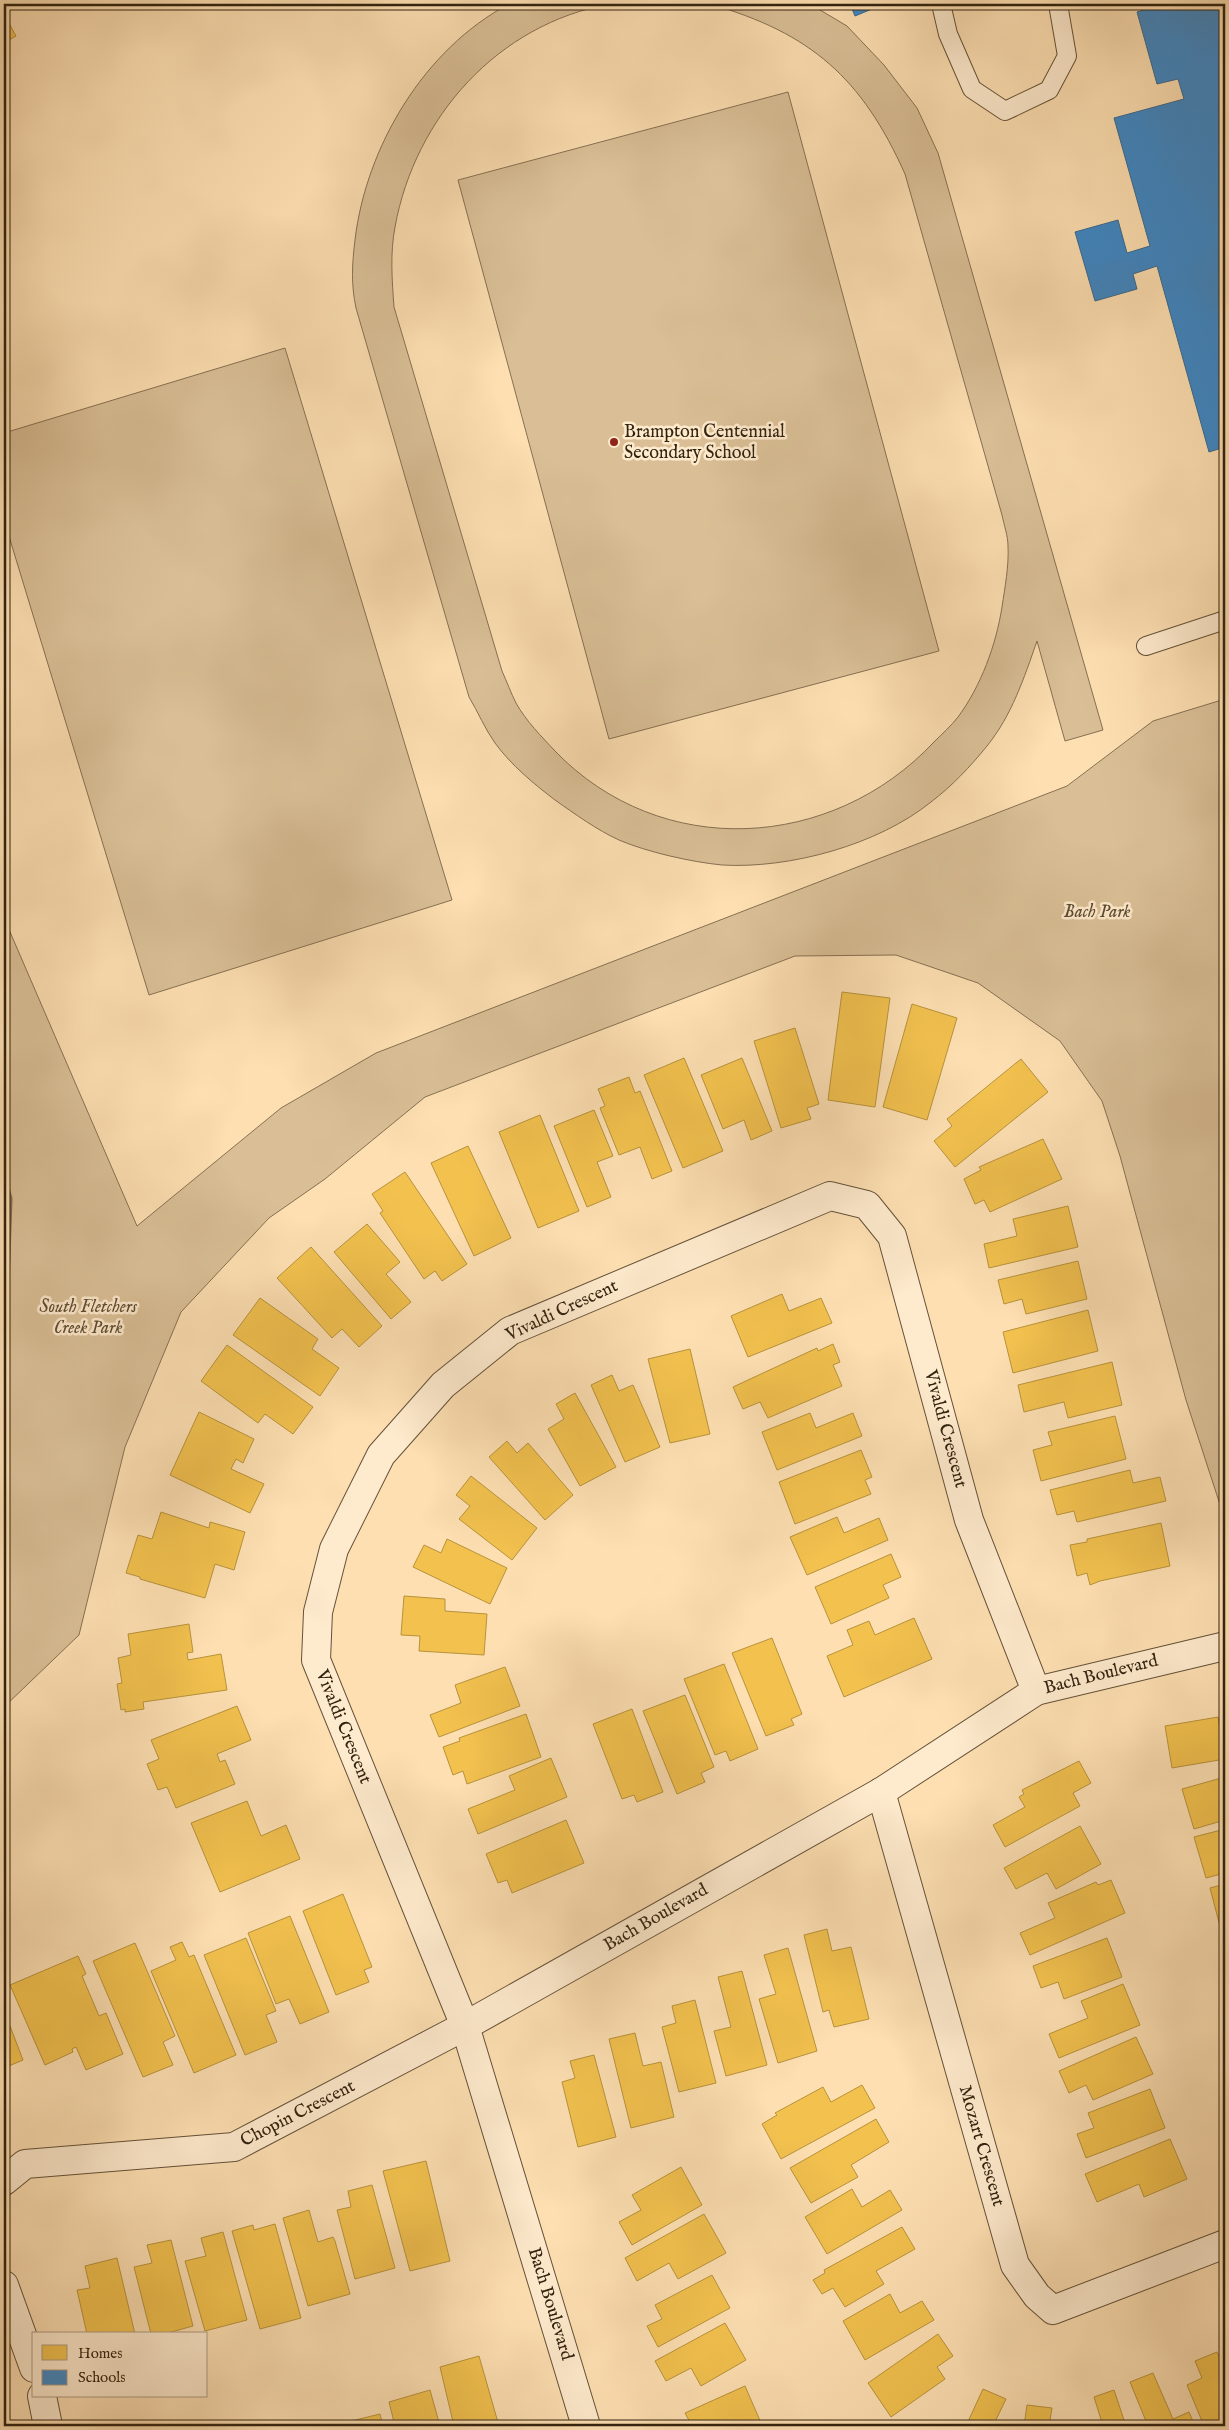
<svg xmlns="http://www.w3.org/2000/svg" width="1229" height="2430" font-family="'IM FELL English',serif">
<rect width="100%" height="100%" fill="#fddfb2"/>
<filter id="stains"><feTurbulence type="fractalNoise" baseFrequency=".004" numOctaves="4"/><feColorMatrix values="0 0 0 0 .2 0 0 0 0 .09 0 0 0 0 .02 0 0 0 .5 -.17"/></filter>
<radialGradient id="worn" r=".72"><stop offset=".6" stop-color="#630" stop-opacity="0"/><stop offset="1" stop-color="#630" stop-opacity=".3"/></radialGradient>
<g fill="#dabf96" stroke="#867152">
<path d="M509,4H610C498,24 415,117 395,227C390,253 392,280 394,307L502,671C507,682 511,693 516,703C526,721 542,737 555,751C661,861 832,851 934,742C942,734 951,726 958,717C981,686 996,645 1002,607C1005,587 1009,566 1008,546C1008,536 1004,525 1002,515L905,174C862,78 811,33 710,4H810L847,26L884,65L917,108L938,153L1103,730L1065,741L1037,641C1024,678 1012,715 987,746C970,767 952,786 931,802C878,845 789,869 722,865C691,862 647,852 619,840C597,830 575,814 555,800C534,784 511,765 495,743C485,729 478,712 469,697L356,308C351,285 352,264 355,240C366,147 424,49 509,4Z"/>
<polygon points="788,92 939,651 609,739 458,180"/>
<polygon points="285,348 452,900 149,995 4,520 4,433"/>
<polygon points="1225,699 1225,1520 1186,1400 1120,1156 1102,1101 1060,1041 978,983 896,955 795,956 425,1097 325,1179 269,1218 181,1312 125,1447 79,1635 4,1707 4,918 137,1226 281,1108 376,1053 1067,786 1153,721"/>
</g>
<g fill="#f2c14e" stroke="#b8923b">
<polygon points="4,14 16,36 4,43"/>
<polygon points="842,992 890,998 875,1107 828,1100"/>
<polygon points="912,1004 957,1018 927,1120 883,1107"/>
<polygon points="795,1028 819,1104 807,1108 811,1119 781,1128 754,1041"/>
<polygon points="684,1058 723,1151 683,1168 644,1075"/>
<polygon points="742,1058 772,1131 751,1140 744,1120 723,1129 701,1075"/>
<polygon points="1021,1059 1048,1092 955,1167 934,1141 952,1126 947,1119"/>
<polygon points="629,1077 635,1093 640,1091 672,1171 652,1179 640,1147 619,1155 600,1108 605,1106 598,1089"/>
<polygon points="594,1110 613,1156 597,1162 611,1197 587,1207 554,1126"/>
<polygon points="540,1115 579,1211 538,1228 499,1132"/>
<polygon points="1043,1139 1062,1179 990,1212 984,1200 975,1204 964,1179 981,1170 979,1167"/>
<polygon points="468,1146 511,1238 474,1256 431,1163"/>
<polygon points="405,1172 467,1264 442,1281 435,1271 424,1279 380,1213 383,1211 372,1194"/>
<polygon points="1068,1206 1078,1247 989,1268 984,1244 1017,1236 1013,1219"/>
<polygon points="367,1224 400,1262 386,1274 411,1302 391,1319 334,1252"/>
<polygon points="311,1247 382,1326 359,1347 342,1329 332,1338 277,1278"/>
<polygon points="1078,1261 1087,1299 1026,1314 1022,1299 1004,1304 998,1280"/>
<polygon points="782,1294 789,1311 821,1298 832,1323 748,1357 731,1316"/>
<polygon points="260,1298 318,1339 312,1349 339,1368 320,1396 233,1335"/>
<polygon points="1088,1310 1098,1351 1013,1373 1003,1332"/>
<polygon points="833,1344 840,1362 833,1365 842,1386 768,1418 760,1402 743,1409 733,1387 817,1348 818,1351"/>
<polygon points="227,1345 313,1407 293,1434 265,1414 258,1423 201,1381"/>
<polygon points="690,1349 710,1434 670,1443 648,1359"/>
<polygon points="1112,1362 1122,1405 1068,1418 1064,1402 1024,1412 1018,1385"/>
<polygon points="612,1375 619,1391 633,1385 660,1447 625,1462 591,1385"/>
<polygon points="575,1393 616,1467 580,1486 548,1429 564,1419 556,1404"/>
<polygon points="199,1412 254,1439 243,1463 236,1459 231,1469 264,1484 250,1513 170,1475"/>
<polygon points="810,1413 816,1428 853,1413 862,1436 777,1470 762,1432"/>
<polygon points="1115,1416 1126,1459 1041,1481 1033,1450 1052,1445 1048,1432"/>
<polygon points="507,1441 517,1453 528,1443 573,1495 545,1520 489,1457"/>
<polygon points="861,1450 872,1477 865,1480 871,1494 795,1524 779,1482"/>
<polygon points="1130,1470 1133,1483 1160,1477 1166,1501 1077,1522 1074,1511 1057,1515 1050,1490"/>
<polygon points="471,1476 537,1528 512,1560 459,1519 470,1506 456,1495"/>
<polygon points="161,1512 209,1528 210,1522 245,1532 234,1570 215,1564 205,1598 140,1579 140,1577 126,1573 138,1535 152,1539"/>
<polygon points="837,1517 844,1533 879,1518 888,1540 807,1575 790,1537"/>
<polygon points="1161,1523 1170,1566 1100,1581 1090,1585 1087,1573 1077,1576 1070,1545 1087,1542 1087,1539"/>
<polygon points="447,1539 507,1568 490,1604 413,1567 424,1545 441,1553"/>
<polygon points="891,1554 901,1577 883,1585 889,1598 831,1624 815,1587"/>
<polygon points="404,1596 445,1599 445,1611 487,1614 484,1655 419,1651 420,1636 401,1635"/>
<polygon points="914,1618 932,1659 844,1697 827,1656 853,1645 847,1630 869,1621 875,1635"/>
<polygon points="189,1624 193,1652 187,1653 188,1660 221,1654 227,1690 143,1702 144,1709 125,1712 125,1709 121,1710 117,1684 122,1683 118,1658 131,1655 128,1634"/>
<polygon points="772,1638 802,1714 791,1719 794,1725 766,1736 732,1653"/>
<polygon points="724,1664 758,1749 730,1761 726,1751 715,1755 684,1679"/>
<polygon points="505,1667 520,1706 439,1737 430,1715 461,1703 455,1685"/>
<polygon points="685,1695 714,1767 701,1773 705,1782 677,1794 643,1711"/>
<polygon points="237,1706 251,1740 217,1754 220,1762 225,1760 235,1784 176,1808 167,1787 158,1790 147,1764 159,1759 151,1740"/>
<polygon points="632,1709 663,1792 637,1802 634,1795 622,1799 593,1724"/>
<polygon points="526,1714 541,1757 467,1784 463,1771 453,1775 443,1747 460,1741 459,1738"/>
<polygon points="1218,1717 1221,1734 1225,1733 1225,1759 1172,1768 1165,1726"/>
<polygon points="551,1758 567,1797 478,1834 468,1809 515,1790 509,1776"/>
<polygon points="1079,1761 1091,1783 1073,1793 1080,1806 1005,1847 993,1825 1025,1807 1019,1797 1024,1794 1022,1790"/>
<polygon points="1225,1777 1225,1820 1194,1829 1182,1789"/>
<polygon points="247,1801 261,1836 286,1825 300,1859 220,1892 191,1823"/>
<polygon points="566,1820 584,1863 512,1893 507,1880 498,1883 486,1854"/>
<polygon points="1080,1826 1101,1864 1056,1889 1047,1873 1016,1889 1004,1868"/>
<polygon points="1225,1829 1225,1873 1206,1878 1194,1837"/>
<polygon points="1111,1880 1125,1913 1030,1955 1020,1933 1055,1918 1048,1903 1096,1882 1098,1885"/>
<polygon points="1225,1884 1225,1929 1221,1930 1210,1888"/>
<polygon points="343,1894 372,1967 364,1970 369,1982 336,1995 303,1911"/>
<polygon points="290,1916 329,2012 300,2024 289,1999 276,2004 248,1933"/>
<polygon points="827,1929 832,1951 851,1947 869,2019 834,2027 829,2010 823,2012 804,1935"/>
<polygon points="246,1938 276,2011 266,2015 277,2042 245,2055 204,1955"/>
<polygon points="1107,1938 1122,1977 1064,1999 1058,1982 1041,1988 1033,1966"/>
<polygon points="182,1942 189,1957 194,1955 236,2055 194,2073 151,1971 176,1960 170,1947"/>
<polygon points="135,1943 175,2036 163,2042 173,2065 143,2077 93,1961"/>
<polygon points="788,1948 817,2051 778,2063 759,1999 776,1994 764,1955"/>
<polygon points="78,1956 86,1974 82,1976 99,2016 106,2013 123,2054 86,2070 76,2047 72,2049 73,2052 45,2065 10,1985"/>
<polygon points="742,1971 767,2065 726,2076 714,2031 731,2027 718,1977"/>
<polygon points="1123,1984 1140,2025 1059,2058 1049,2034 1088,2018 1081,2001"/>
<polygon points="695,2000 716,2083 679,2092 662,2027 676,2023 672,2006"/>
<polygon points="4,2018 7,2027 10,2026 23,2060 4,2068"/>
<polygon points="635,2033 643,2066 661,2062 674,2117 631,2128 609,2039"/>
<polygon points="1136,2037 1153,2074 1093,2100 1086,2085 1069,2093 1059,2071"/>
<polygon points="594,2055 616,2137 578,2147 562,2082 575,2078 570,2061"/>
<polygon points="862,2085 875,2108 781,2159 762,2124 777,2115 775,2113 823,2087 831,2102"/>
<polygon points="1150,2089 1165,2128 1086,2158 1077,2134 1094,2128 1088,2113"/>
<polygon points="876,2119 889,2142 851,2165 858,2177 811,2203 790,2168"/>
<polygon points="1170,2139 1187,2179 1144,2197 1139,2184 1097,2202 1085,2174"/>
<polygon points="426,2161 450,2261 410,2271 383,2171"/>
<polygon points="681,2167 702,2205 632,2245 619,2222 641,2210 632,2195"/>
<polygon points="372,2185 395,2268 355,2279 337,2210 351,2207 348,2191"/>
<polygon points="852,2189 862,2207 890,2190 902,2210 827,2254 805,2217"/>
<polygon points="309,2210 318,2242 333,2237 335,2241 350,2294 308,2306 283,2218"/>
<polygon points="704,2214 726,2253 678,2279 669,2263 637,2281 625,2258"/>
<polygon points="275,2224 301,2318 260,2329 232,2231 253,2225 254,2230"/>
<polygon points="902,2227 915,2249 876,2271 884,2284 845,2307 833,2288 822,2294 813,2280 825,2273 824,2270"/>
<polygon points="223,2232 247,2320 205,2331 185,2261 206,2256 201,2238"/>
<polygon points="171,2240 193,2326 164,2334 151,2334 134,2267 152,2263 147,2245"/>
<polygon points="117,2258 135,2334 87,2334 77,2290 90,2288 85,2266"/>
<polygon points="712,2275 730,2308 658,2347 647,2326 662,2319 655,2305"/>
<polygon points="890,2294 900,2313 922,2301 934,2320 865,2360 843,2321"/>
<polygon points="725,2323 746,2360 701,2386 691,2368 666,2381 655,2361"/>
<polygon points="938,2334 953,2356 937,2367 945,2379 891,2417 868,2383"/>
<polygon points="1217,2352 1225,2372 1225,2426 1204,2426 1187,2385 1202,2378 1195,2361"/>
<polygon points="479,2356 499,2426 454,2426 440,2367"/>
<polygon points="1153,2373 1173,2419 1189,2412 1195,2426 1148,2426 1130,2382"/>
<polygon points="745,2386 761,2423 753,2426 692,2426 685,2413"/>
<polygon points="983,2389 1006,2399 993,2426 966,2426"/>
<polygon points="430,2390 440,2426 395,2426 389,2402"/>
<polygon points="1114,2390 1126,2426 1103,2426 1094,2397"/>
<polygon points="1027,2405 1052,2408 1049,2426 1024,2426"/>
<polygon points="380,2414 383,2426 343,2426 343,2423"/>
</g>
<g fill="#3f88c5" stroke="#3b6a8e">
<polygon points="850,4 884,4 855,16"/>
<polygon points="1164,4 1225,4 1225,447 1209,452 1157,266 1133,274 1137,289 1095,301 1075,232 1118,220 1127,253 1150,246 1114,118 1184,99 1178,79 1157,84 1137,12"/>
</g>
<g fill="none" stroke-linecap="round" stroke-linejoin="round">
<polyline stroke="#826d50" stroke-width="11" points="4,1188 7,1199 4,1284"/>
<defs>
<g id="service">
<polyline points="941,4 948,34 972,89 1005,111 1049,90 1067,56 1058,4"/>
<polyline points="1146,646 1225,620"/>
</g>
<g id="minor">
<polyline points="881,1792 1015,2265 1037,2296 1053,2310 1225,2244"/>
<polyline points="4,2181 25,2164 234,2147 465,2026 316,1660 318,1612 334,1549 381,1455 443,1385 510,1331 830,1196 867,1205 892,1236 969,1520 1036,1691"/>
<polyline points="4,2285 34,2368"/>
<polyline points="42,2396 48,2426"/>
<polyline points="586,2426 465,2026 881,1792 1036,1691 1225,1646"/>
</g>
</defs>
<use href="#service" stroke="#655238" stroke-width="20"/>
<use href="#minor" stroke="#655238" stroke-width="30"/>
<use href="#service" stroke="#feeacd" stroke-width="18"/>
<use href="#minor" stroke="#feeacd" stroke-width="28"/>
</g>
<circle fill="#8f2418" stroke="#feeacd" stroke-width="2" cx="614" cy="442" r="5"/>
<g text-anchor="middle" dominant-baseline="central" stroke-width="5" stroke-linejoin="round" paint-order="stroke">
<g font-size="18" fill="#32230f" stroke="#feeacd" text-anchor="start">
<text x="624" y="432">Brampton Centennial<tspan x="624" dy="21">Secondary School</tspan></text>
</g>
<g font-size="18" font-style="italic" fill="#5c4a31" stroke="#feeacd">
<text x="1097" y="912">Bach Park</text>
<text x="88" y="1307">South Fletchers<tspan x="88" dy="21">Creek Park</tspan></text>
</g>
<g font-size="18" fill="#32230f" stroke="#feeacd">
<text transform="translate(562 1311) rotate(-25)">Vivaldi Crescent</text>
<text transform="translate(945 1429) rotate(75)">Vivaldi Crescent</text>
<text transform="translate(1101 1675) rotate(-14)">Bach Boulevard</text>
<text transform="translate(343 1727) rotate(68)">Vivaldi Crescent</text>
<text transform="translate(656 1918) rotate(-30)">Bach Boulevard</text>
<text transform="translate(298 2114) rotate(-27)">Chopin Crescent</text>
<text transform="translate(981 2146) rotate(74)">Mozart Crescent</text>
<text transform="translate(550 2304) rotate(73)">Bach Boulevard</text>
</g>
</g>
<rect width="1229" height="2430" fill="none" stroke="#fddfb2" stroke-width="20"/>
<rect x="5" y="5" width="1219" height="2420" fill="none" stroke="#32230f" stroke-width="2.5"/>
<rect x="10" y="10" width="1209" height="2410" fill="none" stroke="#32230f"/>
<rect x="32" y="2332" width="175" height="65" fill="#feeacd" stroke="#ac9a81"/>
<rect x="42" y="2345" width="25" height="15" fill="#f2c14e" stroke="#ac9a81"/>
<text x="78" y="2358" font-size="15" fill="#32230f">Homes</text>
<rect x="42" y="2370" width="25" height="15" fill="#3f88c5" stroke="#ac9a81"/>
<text x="78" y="2382" font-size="15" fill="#32230f">Schools</text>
<rect width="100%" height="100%" filter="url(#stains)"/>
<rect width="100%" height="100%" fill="url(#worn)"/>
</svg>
